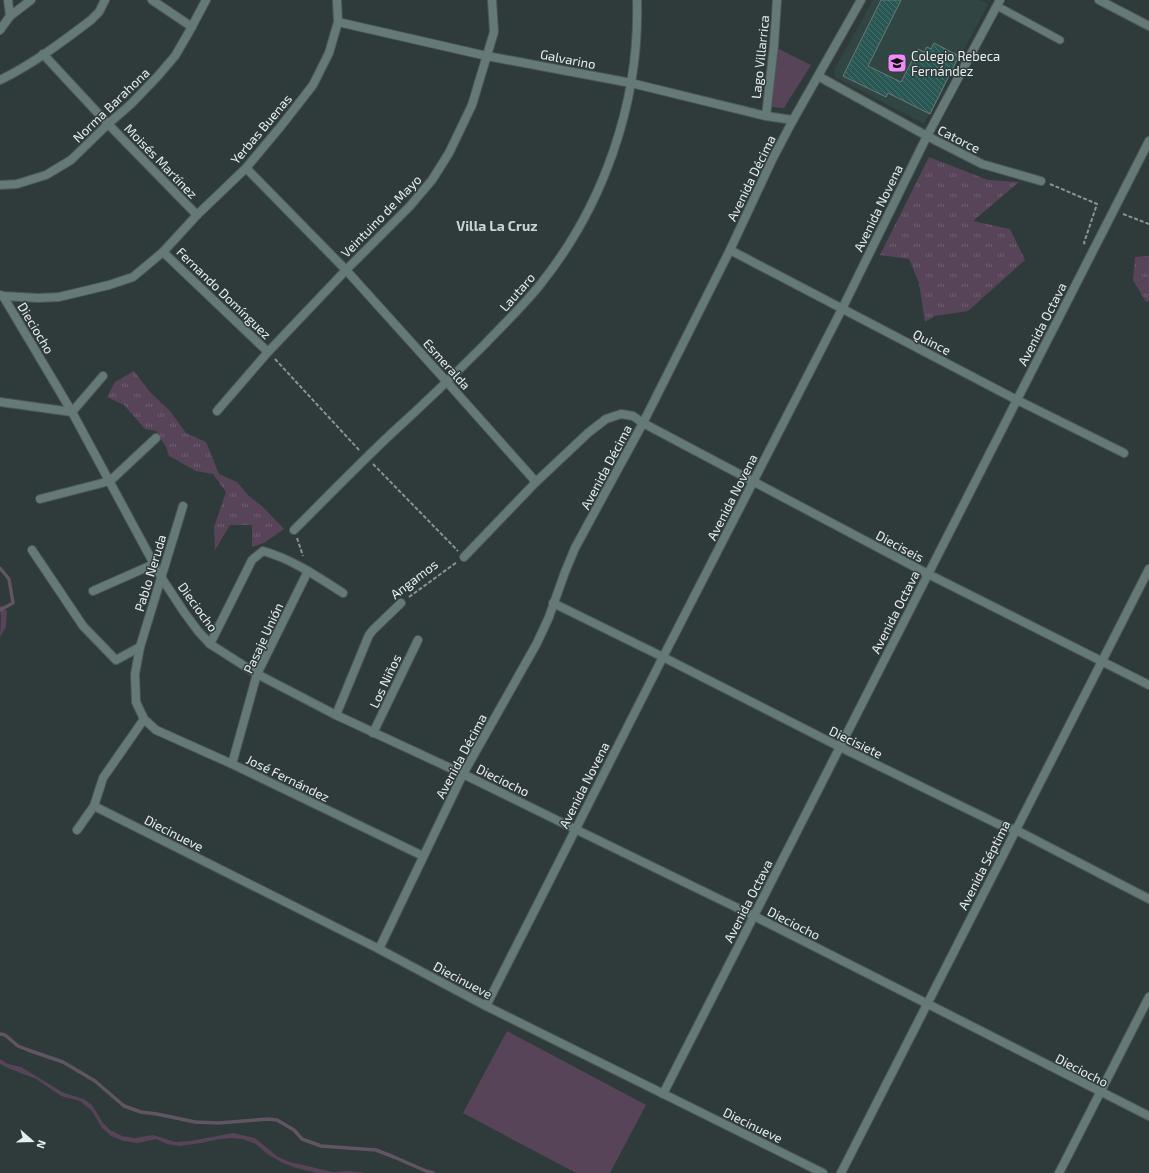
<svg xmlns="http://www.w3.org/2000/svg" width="1149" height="1173" font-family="'Exo 2',sans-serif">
<defs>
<pattern id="grass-tufts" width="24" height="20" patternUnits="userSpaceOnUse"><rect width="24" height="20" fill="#574459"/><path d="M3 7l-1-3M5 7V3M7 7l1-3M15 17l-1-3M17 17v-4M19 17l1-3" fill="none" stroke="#6f5f71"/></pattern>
<pattern id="building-back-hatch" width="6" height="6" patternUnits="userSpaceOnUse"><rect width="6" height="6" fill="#285754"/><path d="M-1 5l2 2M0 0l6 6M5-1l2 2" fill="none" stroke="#476f6d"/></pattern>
</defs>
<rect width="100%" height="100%" fill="#2f3a3a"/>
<polygon fill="#314543" points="873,0 980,0 988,4 924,124 835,77 834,70"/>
<g fill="url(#grass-tufts)">
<polygon points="929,157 988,180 1019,182 973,221 1010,229 1025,260 968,311 935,316 925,322 919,283 909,259 880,255"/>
<polygon points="1149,256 1149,301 1146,302 1133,280 1135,257"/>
<polygon points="134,371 150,392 170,411 186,433 206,442 219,474 237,482 249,496 263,507 284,529 264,543 252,547 252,525 230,525 215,550 214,527 226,492 213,474 196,471 169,456 166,447 156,431 145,429 124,405 107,397 115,382"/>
</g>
<g fill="#574459">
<polygon points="777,48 811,65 784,108 771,107"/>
<polygon points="0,605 7,611 6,627 0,637 1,618"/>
<polygon points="507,1031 646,1105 610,1173 576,1173 463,1113"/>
<polygon points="0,1059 8,1064 21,1067 64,1093 84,1099 92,1105 103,1123 110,1130 122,1136 135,1138 153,1135 176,1142 190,1141 233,1133 255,1138 278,1157 290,1162 333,1172 349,1171 366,1173 317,1173 296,1168 283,1163 267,1154 256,1144 242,1139 229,1138 215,1140 201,1143 179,1146 167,1144 156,1139 138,1143 123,1141 111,1136 102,1128 92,1111 80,1101 61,1096 36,1079 8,1068 0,1064"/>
</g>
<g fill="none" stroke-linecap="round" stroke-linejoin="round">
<g stroke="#615463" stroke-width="3.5">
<polyline points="0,568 9,579 13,603 0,610"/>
<polyline points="0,1034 5,1035 18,1046 28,1050 63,1062 95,1081 124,1106 141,1112 157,1114 195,1122 218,1123 268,1119 277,1120 294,1130 302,1139 321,1146 376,1150 394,1157 426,1171 433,1173"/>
</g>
</g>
<polygon fill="url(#building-back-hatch)" stroke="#6d7978" points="881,0 901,0 868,66 901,82 918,49 924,52 927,47 931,49 934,43 959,56 930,114 888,93 886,97 843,76"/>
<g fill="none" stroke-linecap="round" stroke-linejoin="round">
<defs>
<polyline id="service" points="997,6 1060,40"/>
<g id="minor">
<polyline points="8,0 10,16"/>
<polyline points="152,0 192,27"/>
<polyline points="1099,0 1149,26"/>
<polyline points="338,22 487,56 631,83 766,116 793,120"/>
<polyline points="0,30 10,16 31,0"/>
<polyline points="43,54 108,124 197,215"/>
<polyline points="818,76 927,136 982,164 1041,181"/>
<path d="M0,80C33,64 62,42 91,20L99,12L105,0"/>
<polyline points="766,116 774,45 777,0"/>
<polyline points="246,168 346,270 447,382 536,482"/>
<polyline points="0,185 17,184 46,175 71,160 108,124 131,104 157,77 175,56 189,32 206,0"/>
<polyline points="730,250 1017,400 1124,453"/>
<polyline points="163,252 268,352"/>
<polyline points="0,295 3,296 38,298 59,297 109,285 133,277 163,252 197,215 246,168 281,126 313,85 329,53 338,22 337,0"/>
<polyline points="3,296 72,412 161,577 184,612 198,631 210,644 257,674 336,715 463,774 575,829 754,916 1149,1116"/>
<polyline points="0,402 72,412 103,376"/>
<polyline points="217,411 268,352 346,270 410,206 432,180 449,153 472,105 494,32 492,0"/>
<polyline points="40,499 110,481 156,438"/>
<polyline points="183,506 140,647 135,674 136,702 144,719 156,730 232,764 423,856"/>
<path d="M294,530C327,497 359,464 392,433C424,404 455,374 485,344C503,325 522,307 539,286C603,207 640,103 637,0"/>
<polyline points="32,550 83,626 116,660 140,647"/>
<polyline points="464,557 536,482 588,433 606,419 621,414 633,416 643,423 928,574 1149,685"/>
<polyline points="93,591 154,564"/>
<polyline points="553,603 663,657 840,747 998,824 1016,830 1149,899"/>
<path d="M210,644L252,560L263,551C292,559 318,577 343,593"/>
<polyline points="336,715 369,635 373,630 401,603"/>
<polyline points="373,733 418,640"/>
<polyline points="232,764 257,674 308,571"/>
<polyline points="94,806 379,949 486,1006 823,1173"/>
<polyline points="77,830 94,806 103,778 144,719"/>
<polyline points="379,949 463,774 537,643 549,617 565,572 575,548 643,423"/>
<polyline points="486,1006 663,657 842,309 927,136 1000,0"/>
<polyline points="663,1094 1149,141"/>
<polyline points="841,1173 1149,569"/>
<polyline points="1059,1173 1149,997"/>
</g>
<polyline id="tertiary" points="643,423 730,250 772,160 793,120 861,0"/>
</defs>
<use href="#service" stroke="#4c5757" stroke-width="9"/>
<use href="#minor" stroke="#4c5757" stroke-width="10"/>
<use href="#tertiary" stroke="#4c5757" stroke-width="10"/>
<g stroke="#8b9494" stroke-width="2" stroke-dasharray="4 2" stroke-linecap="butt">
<polyline points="1050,184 1097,204 1084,243 1085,244"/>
<polyline points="1123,214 1149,224"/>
<polyline points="275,359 360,451"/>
<polyline points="373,464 458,551"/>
<polyline points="297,538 303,556"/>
<polyline points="409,597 457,562"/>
</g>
<use href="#service" stroke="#657977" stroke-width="7"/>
<use href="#minor" stroke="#657977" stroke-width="8"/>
<use href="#tertiary" stroke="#657977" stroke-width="8"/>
</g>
<defs>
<symbol id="school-square" viewBox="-11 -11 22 22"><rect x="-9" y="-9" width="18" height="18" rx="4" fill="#ef8bf7" stroke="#2f3a3a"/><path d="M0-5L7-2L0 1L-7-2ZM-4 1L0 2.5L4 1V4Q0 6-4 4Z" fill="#111"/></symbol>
</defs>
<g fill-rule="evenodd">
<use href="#school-square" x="886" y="52" width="22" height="22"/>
</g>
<g text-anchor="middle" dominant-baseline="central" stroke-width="3" stroke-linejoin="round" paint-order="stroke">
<g font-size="13" fill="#e7eeee" stroke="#2f3a3a" text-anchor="start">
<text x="911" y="56">Colegio Rebeca<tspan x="911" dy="15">Fernández</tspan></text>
</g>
<g font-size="13" fill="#e7eeee" stroke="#2f3a3a">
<text transform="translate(760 57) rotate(-84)">Lago Villarrica</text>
<text transform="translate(568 59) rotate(11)">Galvarino</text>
<text transform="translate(111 105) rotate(-44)">Norma Barahona</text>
<text transform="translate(261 129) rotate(-50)">Yerbas Buenas</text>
<text transform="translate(959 139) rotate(27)">Catorce</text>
<text transform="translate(161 161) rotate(46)">Moisés Martínez</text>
<text transform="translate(751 178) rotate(-64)">Avenida Décima</text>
<text transform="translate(878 208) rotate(-64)">Avenida Novena</text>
<text transform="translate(381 216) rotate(-46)">Veintuino de Mayo</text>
<text transform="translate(517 292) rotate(-49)">Lautaro</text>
<text transform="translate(224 293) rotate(44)">Fernando Domínguez</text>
<text transform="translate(1042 324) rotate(-63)">Avenida Octava</text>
<text transform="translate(36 328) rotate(59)">Dieciocho</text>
<text transform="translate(932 342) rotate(27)">Quince</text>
<text transform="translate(447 364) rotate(48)">Esmeralda</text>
<text transform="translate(606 467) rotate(-62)">Avenida Décima</text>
<text transform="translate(732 497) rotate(-63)">Avenida Novena</text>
<text transform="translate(900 546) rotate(28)">Dieciseis</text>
<text transform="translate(150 573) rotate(-73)">Pablo Neruda</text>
<text transform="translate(414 579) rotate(-37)">Angamos</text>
<text transform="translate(198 607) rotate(54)">Dieciocho</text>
<text transform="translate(895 612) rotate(-63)">Avenida Octava</text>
<text transform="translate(263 638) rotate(-65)">Pasaje Unión</text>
<text transform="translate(385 681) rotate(-65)">Los Niños</text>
<text transform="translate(856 742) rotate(26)">Diecisiete</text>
<text transform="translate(461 756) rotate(-62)">Avenida Décima</text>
<text transform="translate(288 778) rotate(26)">José Fernández</text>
<text transform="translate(503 780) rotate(26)">Dieciocho</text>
<text transform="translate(584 785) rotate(-63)">Avenida Novena</text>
<text transform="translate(174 833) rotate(27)">Diecinueve</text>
<text transform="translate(984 865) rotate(-63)">Avenida Séptima</text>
<text transform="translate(748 901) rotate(-63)">Avenida Octava</text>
<text transform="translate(794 923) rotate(27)">Dieciocho</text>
<text transform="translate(463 980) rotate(28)">Diecinueve</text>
<text transform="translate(1082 1070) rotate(27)">Dieciocho</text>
<text transform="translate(753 1125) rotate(26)">Diecinueve</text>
</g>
<g font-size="14" font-weight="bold" fill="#c8d5d4" stroke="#2f3a3a">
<text x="497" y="225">Villa La Cruz</text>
</g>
</g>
<g transform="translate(32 1141) rotate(110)" stroke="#2f3a3a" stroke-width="3" paint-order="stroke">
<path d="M0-3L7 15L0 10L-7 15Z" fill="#e7eeee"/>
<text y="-6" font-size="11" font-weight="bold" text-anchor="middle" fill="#e7eeee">N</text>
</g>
</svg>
